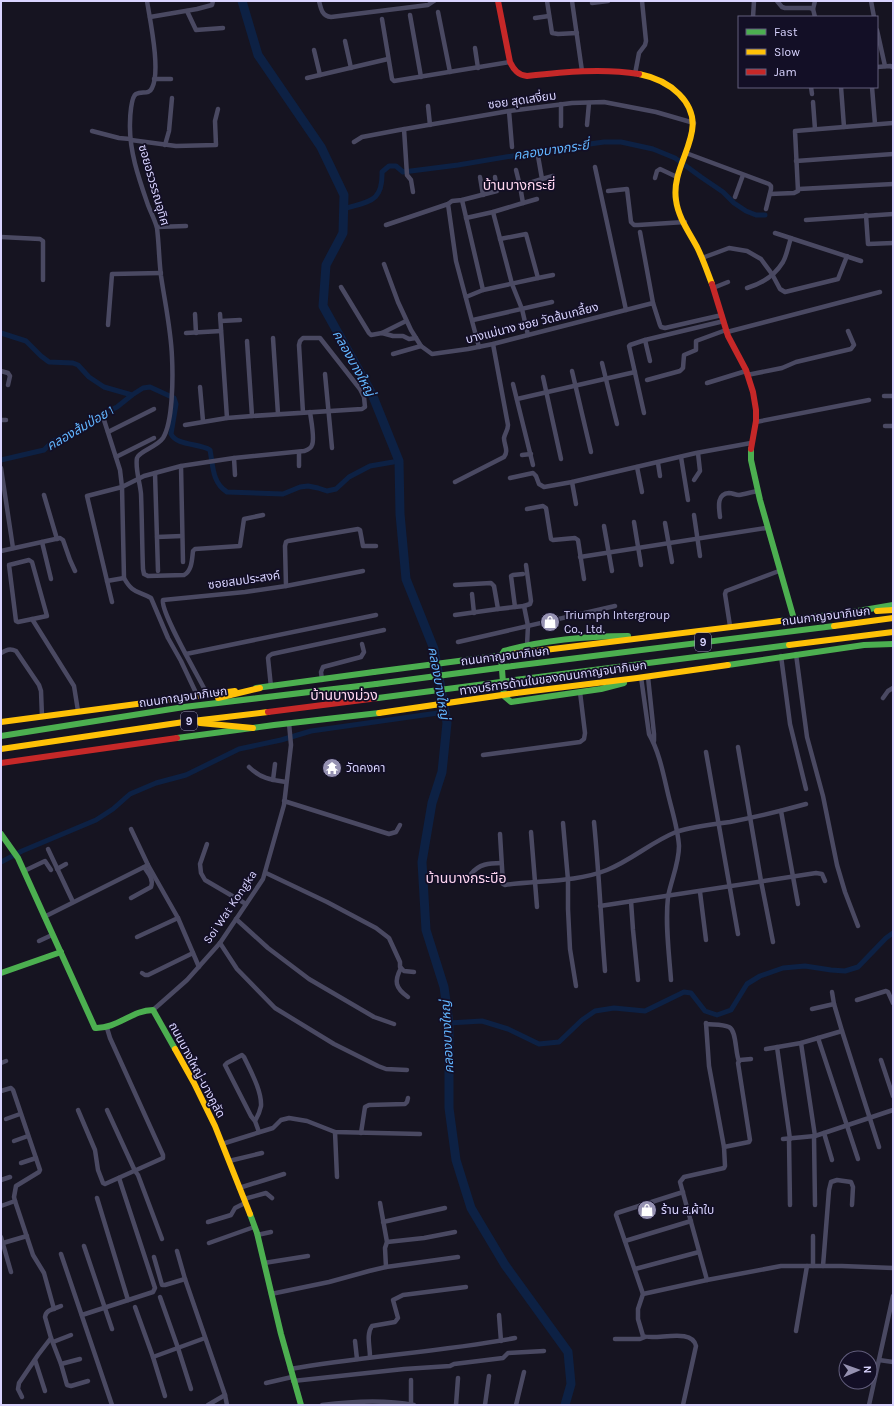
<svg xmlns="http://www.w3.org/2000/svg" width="894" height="1406" font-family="Karla,'Noto Sans Thai',sans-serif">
<rect width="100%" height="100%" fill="#161421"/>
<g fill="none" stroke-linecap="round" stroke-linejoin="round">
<g stroke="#0d2144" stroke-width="5">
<path d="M344,209C368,201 383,203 382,172L389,166H396L403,172L458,165L554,149L604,142H621L653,149L675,158L701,177L723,192L734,203L746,211L756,215H765"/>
<polyline points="1,333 26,341 41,356 49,362 73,363 78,365 89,377 104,387 132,395"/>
<path d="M1,460L44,450L52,442L63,436L80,429L98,417L117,407L132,395L143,388L150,387L174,398L176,404L171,434C177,446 199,443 210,450C213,465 212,483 227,492L283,494L300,487L308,486L318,488L327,491L336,489L349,477L370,466L399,461"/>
<polyline points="1,862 22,851 96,820 113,809 130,794 156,783 186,775 239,749 281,740 311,731 445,712"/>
<polyline points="449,1023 482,1021 508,1029 539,1044 559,1042 582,1020 595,1011 614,1008 645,1011 684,992 691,993 705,1011 717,1015 731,1010 747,984 760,976 783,968 805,966 831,970 845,971 858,967 886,938 893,933"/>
</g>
<polyline stroke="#0d2144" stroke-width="9" points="242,1 258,55 321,147 344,195 343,233 326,265 323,306 372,394 399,461 400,514 406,579 434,649 447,723 442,772 432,803 422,862 426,930 444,987 449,1023 449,1108 456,1160 471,1208 505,1265 568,1352 571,1384 565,1405"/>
<g stroke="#4a4962" stroke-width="4.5">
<path d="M147,1C150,20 161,71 152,88C149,95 142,91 136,94C131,97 130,117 130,123C129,151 139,179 148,205C151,213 155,220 157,228C159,244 159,260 161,276C165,303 171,330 172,357C173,377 173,422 163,438C157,447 139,451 137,458C135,469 140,482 141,494C142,519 142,544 143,569L144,574L148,576L184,575C192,571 192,559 193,551L195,549L240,546L244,519L263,515"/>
<path d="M319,1C321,9 322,16 331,17L428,5L434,1"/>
<polyline points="547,1 552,33 558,34 577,33"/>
<polyline points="572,1 582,71"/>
<polyline points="777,1 782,7 785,8 810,8 813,9 815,17"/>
<polyline points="871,1 874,17"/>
<polyline points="592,3 608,1"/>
<polyline points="813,9 815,1"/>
<polyline points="187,11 196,30 223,28"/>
<polyline points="438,12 450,72"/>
<polyline points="410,15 421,77"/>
<polyline points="150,17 197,9 212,5 213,1"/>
<polyline points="753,17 754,1"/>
<polyline points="535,18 549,16"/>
<polyline points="382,19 392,79 394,81 510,62"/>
<polyline points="877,30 885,66"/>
<polyline points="345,41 351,68"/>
<polyline points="475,48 478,68"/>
<polyline points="314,50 320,75"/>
<polyline points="877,67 890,66 893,67"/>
<polyline points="635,74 639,53 645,45 646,41 642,1"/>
<polyline points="307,78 388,59"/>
<polyline points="154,79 171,79"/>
<polyline points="811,87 812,94"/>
<polyline points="841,87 844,127"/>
<polyline points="872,87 875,124"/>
<polyline points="813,102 815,129"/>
<polyline points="561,104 561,126"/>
<polyline points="428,106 430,125"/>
<polyline points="509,111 512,147"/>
<polyline points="587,125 589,103"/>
<polyline points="404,129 407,175 411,180 413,192"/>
<polyline points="92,131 119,138 130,139"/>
<polyline points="131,140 176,146 216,145 215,121 218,109"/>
<polyline points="354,142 362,137 399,130 509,111 572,103 604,102 656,112 694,123"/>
<polyline points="165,145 169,131 172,98"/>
<polyline points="686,153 769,184 771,186 771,189 766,209"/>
<polyline points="796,161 893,154"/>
<polyline points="595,167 626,310"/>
<polyline points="516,170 520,186"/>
<polyline points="480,177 483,195"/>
<polyline points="655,178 657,171 660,169 677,177"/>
<polyline points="542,179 553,176"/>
<polyline points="799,189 893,184"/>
<polyline points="608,191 627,189 631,222 634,225 638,225 685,222"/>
<polyline points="770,194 794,193 798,191 795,131 893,123"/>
<polyline points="735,197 743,175"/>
<polyline points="462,200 483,290"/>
<polyline points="523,203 537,199"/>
<polyline points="448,204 452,201 462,200 497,191 495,177"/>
<polyline points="493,212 512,284 522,309 528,335"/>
<polyline points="866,215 868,244 893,243"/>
<polyline points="466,218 493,212 523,203 520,186 542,179 538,156"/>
<polyline points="806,220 893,214"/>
<polyline points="386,225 448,204 456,261 479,347"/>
<polyline points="157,227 186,226"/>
<polyline points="640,232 653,303"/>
<polyline points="775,233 861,261"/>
<polyline points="1,237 40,239 43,241 43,280"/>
<polyline points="702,258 729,248 747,251 761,259 772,274 780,289 785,292 838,279 847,256"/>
<polyline points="384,264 398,302 411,330 421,346 432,354 468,349 493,344 653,303 660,325 661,327 665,328 722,315"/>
<polyline points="538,278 553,275"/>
<polyline points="341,287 369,333 371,335 382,333 393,336 403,336 409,339 416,338"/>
<polyline points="713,288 728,282"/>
<path d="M747,288C761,284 775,275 783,262C787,255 788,246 791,238"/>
<polyline points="466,297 483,290 538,278 526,234 500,239"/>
<polyline points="195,314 196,333"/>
<polyline points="220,314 227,418"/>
<polyline points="473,320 552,302"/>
<polyline points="221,321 240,320"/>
<polyline points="108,325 112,274 161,273"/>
<polyline points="727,332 880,292"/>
<polyline points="186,333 221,331"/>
<polyline points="382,333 406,321"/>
<polyline points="273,338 278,414"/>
<polyline points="645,340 650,361"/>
<polyline points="247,341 252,416"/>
<polyline points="393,354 421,346"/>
<polyline points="602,363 617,424"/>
<polyline points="1,371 8,373 10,376 8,385"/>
<polyline points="572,371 591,452"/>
<polyline points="325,374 332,448"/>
<polyline points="747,375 782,368 796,362 851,349 854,345 848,331"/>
<polyline points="543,377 561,459"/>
<polyline points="647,380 680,371 683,368 684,355 696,350 696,341 726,330"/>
<polyline points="707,383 746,371"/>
<polyline points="513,384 533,465"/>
<polyline points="200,387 203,421"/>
<polyline points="884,396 893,396"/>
<polyline points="517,399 635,372"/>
<polyline points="644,413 629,346 630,345 645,340 724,321"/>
<polyline points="1,420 6,420"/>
<path d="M104,420L120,470L122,487L124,578C133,594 137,590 151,598L168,638L181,661L197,695"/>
<polyline points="756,422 869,400"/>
<polyline points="185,425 227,418 252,416 362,409 365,407 364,397 360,389 320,338 303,338 300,341 299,345 303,413"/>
<polyline points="885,426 893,426"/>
<polyline points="108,432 154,409"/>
<polyline points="299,452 299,466"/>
<polyline points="522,455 531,454"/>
<polyline points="116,457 154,438"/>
<polyline points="681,457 688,500"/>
<polyline points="234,458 235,475"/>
<polyline points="658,463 660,476"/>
<polyline points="181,466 183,562"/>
<polyline points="637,467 642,492"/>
<polyline points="1,468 13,548"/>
<polyline points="155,473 158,571"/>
<polyline points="510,478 533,473 536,476 539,484 544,487 572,482 696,453 751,443"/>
<polyline points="694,480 700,471 698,453"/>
<path d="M455,482L504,457C509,451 504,445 504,438C505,433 508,430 508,425L493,344"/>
<polyline points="572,482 576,504"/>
<polyline points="44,495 57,539"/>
<polyline points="527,509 543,506 546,508 551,539 553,540 575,538 578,540 584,579"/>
<polyline points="694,515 700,556"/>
<path d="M720,517C719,508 716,494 729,493C733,493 735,495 739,495C745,494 752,492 758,491"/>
<polyline points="634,522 641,565"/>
<polyline points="665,523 672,562"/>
<polyline points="604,526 612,571"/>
<polyline points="157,537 182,536"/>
<polyline points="42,542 51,579"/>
<polyline points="1,551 60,538 63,540 70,560 75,571"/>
<polyline points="580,557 766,528"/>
<polygon points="29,560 32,562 47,616 18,622 16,621 9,565"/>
<polyline points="107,581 124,578"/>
<polyline points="455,585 491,583 494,586 498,609 524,606 528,626 527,645"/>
<polyline points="286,586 363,571"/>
<polyline points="472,594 474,613"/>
<path d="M112,602L87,496L122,487L144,476L181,466L234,458L304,451C307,450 311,449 312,445C315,439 311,420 310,412"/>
<polyline points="524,606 530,604 531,601 526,565"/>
<polyline points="515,607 511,576 513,575 523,574"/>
<polyline points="455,615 498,609"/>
<polyline points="32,619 74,686 78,711"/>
<polyline points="730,626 725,594 726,591 779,571"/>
<polyline points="458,642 615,606"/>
<path d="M1,653C6,650 10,648 16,651L39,685L41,691L42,717"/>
<polyline points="186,654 376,615"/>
<polyline points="796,654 807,737 823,796 837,865 845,892 858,926"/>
<polyline points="781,656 790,724 806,789"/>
<path d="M641,677L649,734C660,753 664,778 669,798C673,814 678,830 679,846C679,864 671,880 668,897C665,924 669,953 671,980"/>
<polyline points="648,677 654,734 654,741"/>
<polyline points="322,680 321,672 323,667 361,657 364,652 362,644"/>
<polyline points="271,687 268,658 269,656 272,654 384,630"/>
<path d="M207,694C200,679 160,612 163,600L245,592L286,586L285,546L286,542L288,541L358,529L360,530L363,546H376"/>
<polyline points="883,698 888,691 893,688"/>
<polyline points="738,747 761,881 773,942"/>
<polyline points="706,752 738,934"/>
<polyline points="483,755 580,742 584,739 585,733 580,692"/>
<path d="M249,767C260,778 271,780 286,782"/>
<polyline points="273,780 275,764"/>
<polyline points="284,801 389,834 396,832 400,825"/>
<polyline points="781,811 798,904"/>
<path d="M594,822C599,872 601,921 605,971"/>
<polyline points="563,823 568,880 568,909 570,949 576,986"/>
<polyline points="131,829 148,865 178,918 199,967"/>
<polyline points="531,832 537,907"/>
<path d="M500,834L503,884L505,885C539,880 574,883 607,870C632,860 651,842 676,832C690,827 714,824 730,822C756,817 781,811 806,804"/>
<polyline points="207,844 200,864 201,873 205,880 246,904"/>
<polyline points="48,849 73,902"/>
<polyline points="57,869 66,864"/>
<polyline points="24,871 45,861 51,870"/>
<polyline points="266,873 327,902 376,928 389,938 400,962 400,967 404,971 414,972"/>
<path d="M471,874C479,864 489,863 501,863"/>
<polyline points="700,892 706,940"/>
<path d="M131,898L151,887C154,879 148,873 144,867"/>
<polyline points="631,901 633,930 638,980"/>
<polyline points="600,906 816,873 822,874 825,881"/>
<polyline points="44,917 148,865"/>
<polyline points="236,919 268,948 309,979 374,1017 394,1024"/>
<polyline points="137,937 178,918"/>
<polyline points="39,941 52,935"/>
<polyline points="220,943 237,969 275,1008 334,1044 378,1066 386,1069 407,1070"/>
<path d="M401,968C394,981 395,988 408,997"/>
<polyline points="142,973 145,975 148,975 193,953"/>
<polyline points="832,992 834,1004"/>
<polyline points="857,1000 886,991 888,992 893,1003"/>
<polyline points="812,1009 834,1004 842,1031 879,1147"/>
<polyline points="153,1010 187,980 220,943 263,879 284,805 291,745 289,723"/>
<polyline points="706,1023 709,1066 724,1147 725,1166 724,1168 684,1177 680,1182 707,1280"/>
<path d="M706,1024C713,1025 722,1024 729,1027C737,1031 735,1053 739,1061"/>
<polyline points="818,1038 858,1159"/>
<polyline points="801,1043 815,1136"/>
<polyline points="777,1047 790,1139"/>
<polyline points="766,1049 801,1043 842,1031"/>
<polyline points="881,1060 893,1096"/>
<polyline points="1,1063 6,1061"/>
<polyline points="1,1091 11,1088 13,1090 40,1170 39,1172 16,1186 14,1197 15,1201 33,1255 44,1273 54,1309"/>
<polyline points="78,1110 95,1150 98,1170 103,1183 105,1184 163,1158 163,1155 110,1038 107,1028"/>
<polyline points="107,1110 135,1171 138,1175 162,1239"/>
<polyline points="6,1119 20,1114"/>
<path d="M255,1121C258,1116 260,1111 261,1106C262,1091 250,1070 244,1057L242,1055L227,1063L225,1065L251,1116L255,1121L259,1132"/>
<polyline points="335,1132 337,1177"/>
<polyline points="361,1133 365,1107 369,1105 405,1104 407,1102 408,1098"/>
<polyline points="824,1133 832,1160"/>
<polyline points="814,1136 815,1205"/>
<polyline points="783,1139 815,1136 893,1110"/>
<polyline points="789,1139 790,1205"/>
<polyline points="14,1141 28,1136"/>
<polyline points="222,1144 273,1128 281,1120 289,1118 307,1121 335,1132 420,1134"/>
<polyline points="724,1147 749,1142 750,1140 738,1063 740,1060 751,1059"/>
<polyline points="229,1161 262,1153"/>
<polyline points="21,1163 36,1158"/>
<polyline points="1,1180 10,1177"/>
<polyline points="239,1188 284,1174"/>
<path d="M683,1192L617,1213L616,1215L643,1294L638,1309V1319L643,1336C656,1341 692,1327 696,1346L683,1405"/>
<polyline points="97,1198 128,1300"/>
<polyline points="244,1199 266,1193 272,1198"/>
<polyline points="380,1203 387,1242 385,1248 386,1267"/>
<polyline points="1,1206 15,1201"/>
<polyline points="208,1222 231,1215 235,1208 245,1203"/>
<polyline points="383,1222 445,1208"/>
<polyline points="257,1235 271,1232"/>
<polyline points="813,1236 813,1266"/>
<polyline points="1,1237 11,1272"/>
<polyline points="625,1241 691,1221"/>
<polyline points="387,1242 424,1238 455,1232"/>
<polyline points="3,1243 27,1236"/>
<polyline points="209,1243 254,1227"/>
<polyline points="84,1246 112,1329"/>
<polyline points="177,1251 185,1279 225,1395 208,1405"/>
<polyline points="61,1254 112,1405"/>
<polyline points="154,1257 162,1285 165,1285 185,1279"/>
<polyline points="264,1263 308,1256"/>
<polyline points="823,1266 829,1190 831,1182 837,1180 851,1182 853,1187 852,1205"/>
<polyline points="635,1269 699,1252"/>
<polyline points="271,1294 329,1282 369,1271 386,1267 458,1257"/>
<polyline points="643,1294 707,1280 781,1266 842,1266 893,1268"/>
<polyline points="160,1297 178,1348 191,1389"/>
<polyline points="135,1307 153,1357 165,1396"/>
<polyline points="82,1315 153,1292 155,1288 119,1178"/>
<polyline points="499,1315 501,1341"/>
<polyline points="796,1331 807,1266"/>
<polyline points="51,1338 61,1364 67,1385 71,1386 88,1381"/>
<polyline points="615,1339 640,1339 645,1337"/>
<polyline points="355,1341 357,1359"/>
<polyline points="53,1342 71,1335"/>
<polyline points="153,1357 205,1338"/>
<path d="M370,1357C370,1347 366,1334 372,1326L395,1322L398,1318L393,1300L403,1295L466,1287"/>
<polyline points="35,1360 45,1391"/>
<polyline points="879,1360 893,1362"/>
<polyline points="61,1364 80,1359"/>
<path d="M290,1369C364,1356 440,1352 515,1338"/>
<polyline points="293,1381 404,1369 450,1366 454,1364 503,1358 508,1353 544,1351"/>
<polyline points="266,1383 292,1377"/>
<polyline points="225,1395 227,1405"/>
<path d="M22,1397L18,1389L19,1383L38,1355L51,1338L45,1317C46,1309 55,1309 61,1306"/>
<polyline points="411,1404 411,1380"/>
<path d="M322,1405C353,1401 383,1399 414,1405"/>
<polyline points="456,1405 458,1378"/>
<polyline points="485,1405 489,1376"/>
<polyline points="516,1405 524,1372"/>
<polyline points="869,1405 893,1296"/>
</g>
<g stroke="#4caf50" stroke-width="6">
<polyline points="751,449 751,460 760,500 794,619"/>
<polyline points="780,621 846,613 893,605"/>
<polyline points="728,665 864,645 893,644"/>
<polyline points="513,666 834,626"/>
<polyline points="515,680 789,645"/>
<path d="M624,683L601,689L511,702L504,696L501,656L504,651C544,640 586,636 628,636"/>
<polyline points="256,688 374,672"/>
<polyline points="1,736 184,707 376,684"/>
<polyline points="177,738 274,725 379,713"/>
<path d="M1,834L18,858L95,1028C117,1029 132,1010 153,1010L175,1049"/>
<polyline points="1,973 61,952"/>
<polyline points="250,1214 257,1233 281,1334 301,1405"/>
</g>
<g stroke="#ffc107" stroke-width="6">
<path d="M639,74C654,77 668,83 679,94C714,129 670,161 676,200C678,217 689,232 697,247C703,259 707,271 712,284"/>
<polyline points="877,611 893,610"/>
<polyline points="834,626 893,618"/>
<polyline points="789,645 893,632"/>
<polyline points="512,654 780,621"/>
<polyline points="516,693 637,678 728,665"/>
<polyline points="218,698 260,688"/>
<polyline points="1,722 235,691"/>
<polyline points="200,723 253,728"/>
<polyline points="1,749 184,722 268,712"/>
<polyline points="175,1049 194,1083 215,1126 250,1214"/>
</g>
<g stroke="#c62828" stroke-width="6">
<path d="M498,1L510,62C514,70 518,75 527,76C564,72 602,68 639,74"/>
<polyline points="712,284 728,336 746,370 753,392 756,410 756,421 751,449"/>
<polyline points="268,712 378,698"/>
<polyline points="1,763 177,738"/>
</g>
<g stroke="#4caf50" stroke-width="6">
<polyline points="374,672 512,654"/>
<polyline points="376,684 513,666"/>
<polyline points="378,698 515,680"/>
</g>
<polyline stroke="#ffc107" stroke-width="6" points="379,713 516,693"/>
</g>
<defs>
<symbol id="shop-disc" viewBox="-11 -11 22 22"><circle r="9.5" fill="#9591b1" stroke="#130f26"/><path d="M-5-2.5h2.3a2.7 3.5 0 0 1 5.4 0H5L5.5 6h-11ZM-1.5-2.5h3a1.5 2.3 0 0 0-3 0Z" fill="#fff"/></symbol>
<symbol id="temple-disc" viewBox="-11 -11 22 22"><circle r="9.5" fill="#9591b1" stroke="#130f26"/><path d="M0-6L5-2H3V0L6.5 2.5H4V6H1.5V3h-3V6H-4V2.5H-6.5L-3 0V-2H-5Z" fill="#fff"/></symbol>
</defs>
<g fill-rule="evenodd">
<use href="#shop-disc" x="539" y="611" width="22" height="22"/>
<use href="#temple-disc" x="321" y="757" width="22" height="22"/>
<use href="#shop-disc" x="636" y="1199" width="22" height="22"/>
</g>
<g text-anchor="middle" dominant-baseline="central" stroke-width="3.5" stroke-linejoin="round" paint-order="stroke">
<g fill="#130f26" stroke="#9e99be" stroke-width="1">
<rect x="695" y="633" width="16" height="18" rx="3"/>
<rect x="181" y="712" width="16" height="18" rx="3"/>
</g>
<g font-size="11" font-weight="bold" fill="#d9d4ff">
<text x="703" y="642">9</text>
<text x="189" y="721">9</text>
</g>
<g font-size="12" fill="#d9d4ff" stroke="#130f26">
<text transform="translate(522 100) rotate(-8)">ซอย สุดเสงี่ยม</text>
<text transform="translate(154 185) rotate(74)">ซอยอรวรรณอุทิศ</text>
<text transform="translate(532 323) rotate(-14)">บางแม่นาง ซอย วัดส้มเกลี้ยง</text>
<text transform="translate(244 580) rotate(-8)">ซอยสมประสงค์</text>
<text transform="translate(826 616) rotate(-7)">ถนนกาญจนาภิเษก</text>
<text transform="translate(505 656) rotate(-7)">ถนนกาญจนาภิเษก</text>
<text transform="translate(553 678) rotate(-8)">ทางบริการด้านในของถนนกาญจนาภิเษก</text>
<text transform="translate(183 697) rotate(-8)">ถนนกาญจนาภิเษก</text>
<text transform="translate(230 907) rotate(-56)">Soi Wat Kongka</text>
<text transform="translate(197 1070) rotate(62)">ถนนบางใหญ่-บางคูลัด</text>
</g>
<g font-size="12" fill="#d9d4ff" stroke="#130f26" text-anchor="start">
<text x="564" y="615">Triumph Intergroup<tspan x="564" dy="14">Co., Ltd.</tspan></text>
<text x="346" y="768">วัดคงคา</text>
<text x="661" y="1210">ร้าน ส.ผ้าใบ</text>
</g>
<g font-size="13" font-style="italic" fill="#62b6ff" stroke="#130f26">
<text transform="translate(551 150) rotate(-8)">คลองบางกระยี่</text>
<text transform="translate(354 363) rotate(61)">คลองบางใหญ่</text>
<text transform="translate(80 428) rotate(-30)">คลองส้มป่อย 1</text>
<text transform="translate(439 683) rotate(80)">คลองบางใหญ่</text>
<text transform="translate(447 1037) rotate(-93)">คลองบางใหญ่</text>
</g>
<g font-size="14" fill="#ffd6f0" stroke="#130f26">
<text x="519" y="185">บ้านบางกระยี่</text>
<text x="344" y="695">บ้านบางม่วง</text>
<text x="466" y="878">บ้านบางกระบือ</text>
</g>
</g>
<rect width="894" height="1406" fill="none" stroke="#d9d4ff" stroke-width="4"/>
<rect x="738" y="16" width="140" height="72" fill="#130f26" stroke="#625e7d"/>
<rect x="746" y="29" width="20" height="6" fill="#4caf50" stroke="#625e7d"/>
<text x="774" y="36" font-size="12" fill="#d9d4ff">Fast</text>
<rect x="746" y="49" width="20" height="6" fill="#ffc107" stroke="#625e7d"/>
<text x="774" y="56" font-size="12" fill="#d9d4ff">Slow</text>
<rect x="746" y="69" width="20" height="6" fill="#c62828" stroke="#625e7d"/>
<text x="774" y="76" font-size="12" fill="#d9d4ff">Jam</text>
<g transform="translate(858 1370) rotate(88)"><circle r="19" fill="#130f26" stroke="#625e7d"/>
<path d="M0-3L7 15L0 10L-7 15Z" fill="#9591b1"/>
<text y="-6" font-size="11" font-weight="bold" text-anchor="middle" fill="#d9d4ff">N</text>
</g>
</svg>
